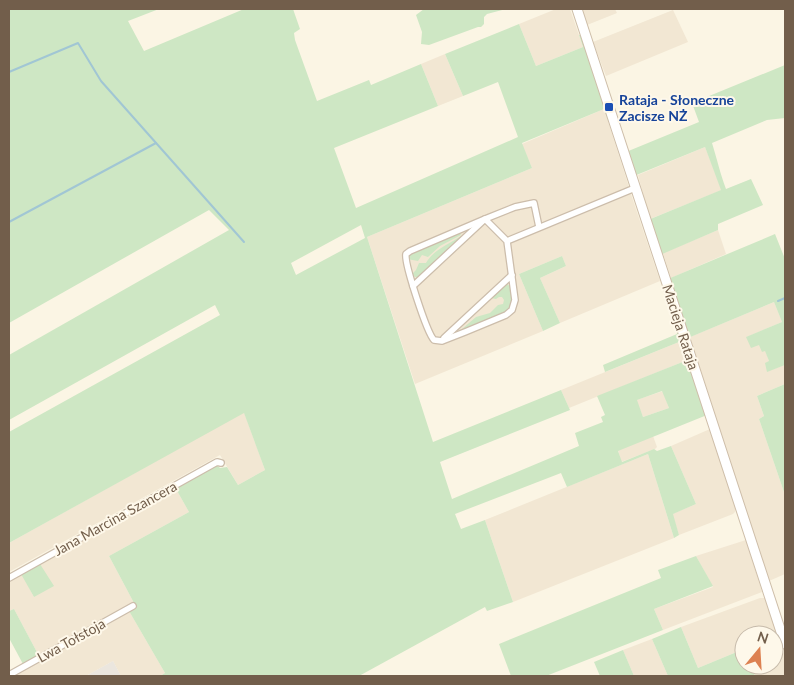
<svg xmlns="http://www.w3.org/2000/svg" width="794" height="685" font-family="Lato,sans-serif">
<rect width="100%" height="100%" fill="#fbf5e4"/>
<g fill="#f2e7d3">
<polygon points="556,9 570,9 583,47 536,66 519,24"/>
<polygon points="581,9 615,9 617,13 587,25"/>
<polygon points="673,10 688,42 606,76 593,42"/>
<polygon points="445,54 463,96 438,106 421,64"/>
<polygon points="604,109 629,187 548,222 551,227 631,194 660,281 560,323 540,278 566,266 562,256 519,274 543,331 415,384 367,237 532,168 522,144"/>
<polygon points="705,147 722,190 650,219 638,175"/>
<polygon points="718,230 726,254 671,278 663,253"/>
<polygon points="774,302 782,322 747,337 760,345 765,350 769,361 767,371 785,365 785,384 757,396 764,416 759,419 785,495 785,574 769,581 690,337"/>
<polygon points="679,342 685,361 569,408 561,390"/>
<polygon points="663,391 669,408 643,417 636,400"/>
<polygon points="244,412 265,470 238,485 220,455 9,572 9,543"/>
<polygon points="710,429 736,506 735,512 733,514 679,535 672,514 696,504 671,446"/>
<polygon points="653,436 657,447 655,449 621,462 618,450"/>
<polygon points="648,454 674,538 513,602 485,520"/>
<polygon points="176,489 189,512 109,556 134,603 39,656 14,609 9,611 9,581 22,574 34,597 40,564"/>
<polygon points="746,540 762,592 663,630 654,609 713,587 696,556"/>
<polygon points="760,598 765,598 767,601 785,658 785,676 755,676 751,665 774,665 774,635 744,635 744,649 698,668 681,627"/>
<polygon points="129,611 165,673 160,676 121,676 113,661 86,676 10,676"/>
<polygon points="652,639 668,676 634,676 623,650"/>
</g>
<polygon fill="#ebe6de" points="113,661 121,676 86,676"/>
<g fill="#cee7c4" fill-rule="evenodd">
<path d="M9,9H159L128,21L144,51L244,9H293L300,29L294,33L295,40L317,101L369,80L371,85L421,64L438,106L334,148L356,208L518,137L498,82L463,96L445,54L519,24L536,66L583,47L579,35H583L605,105L604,106L610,119L608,121L604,109L522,143L532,168L367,237L433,442L561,390L570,410L440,462L452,499L579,446L575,433L603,422L601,417L605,415L597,396L685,361L684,358L688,359L707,415L618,451L622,462L654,449L657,451L671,446L696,504L673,514L679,535L674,538L648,454L567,487L561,473L455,514L461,529L485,520L513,602L487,611L485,607L359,676H160L165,673L129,611L133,609L134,603L109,556L189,512L176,489L171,491V489L217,465L220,468L227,467L238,485L265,470L244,413L9,543V432L220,315L215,305L9,420V355L229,230L209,210L9,323ZM361,225L365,238L296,275L291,263ZM662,391L669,408L643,417L637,400Z"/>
<polygon points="424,9 506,9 487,14 484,17 484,24 481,27 478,27 429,45 421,44 422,32 416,15"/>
<path d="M785,65V118L767,120L712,143C717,159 720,173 726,189L751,179L763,205L718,224V230L660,255L648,220L721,190L705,147L634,176L626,152L699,122L692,103Z"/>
<polygon points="460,233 461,235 440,246 428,257 422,255 418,261 407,259 411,253"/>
<polygon points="775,234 785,259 785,365 767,372 765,363 769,361 765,351 762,352 759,345 751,348 746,337 782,322 774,302 688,338 668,279"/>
<path d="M461,236L463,237L421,276L418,278L413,276L412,274L416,270L419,263H426C433,250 449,244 461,236Z"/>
<polygon points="562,256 566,266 540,278 560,323 543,331 519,274"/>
<path d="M507,284L511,287C512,298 515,305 505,313L462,331V329L476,317L490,313L498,305L503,304L504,300L502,297H499L496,299L491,298Z"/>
<polygon points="671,312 674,313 687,354 683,355 679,342 605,372 603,365 677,334"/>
<polygon points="785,384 785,495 759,419 764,416 757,396"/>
<polygon points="696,556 713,586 654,609 663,630 546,676 511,676 499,644 661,578 658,570"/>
<polygon points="50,557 51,558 40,564 54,586 34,597 21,574"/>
<polygon points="14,609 39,656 23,664 9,638 9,611"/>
<polygon points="681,627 698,668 744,649 744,665 751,665 755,676 668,676 652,639"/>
<polygon points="623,650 634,676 600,676 594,662"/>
</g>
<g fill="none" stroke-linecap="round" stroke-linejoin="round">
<g stroke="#a1c6d4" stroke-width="2">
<polyline points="9,72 78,43 101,81 244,242"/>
<polyline points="9,222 156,143"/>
<polyline points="778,301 785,298"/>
</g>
<defs>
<g id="street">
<path d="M507,241L485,219L410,251L406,254C404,263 427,333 434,340L442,341L465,332L506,315L512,310L515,300L507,241L635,188"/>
<polyline points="413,286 485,219 515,207 534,203 539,227"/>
<polyline points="444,338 512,275"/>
<polyline points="9,578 217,462 221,463"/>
<polyline points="9,675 133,606"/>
</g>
<polyline id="secondary" points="577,9 785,644"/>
</defs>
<use href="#street" stroke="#ccbdab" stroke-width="8"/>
<use href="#secondary" stroke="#cebea9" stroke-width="11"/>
<use href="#street" stroke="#fff" stroke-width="5.5"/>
<use href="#secondary" stroke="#fff" stroke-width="9"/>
</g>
<rect fill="#1a4fb4" stroke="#fef8ea" stroke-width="2" x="604" y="102" width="10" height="10" rx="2.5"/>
<g text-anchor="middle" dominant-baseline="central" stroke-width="4" stroke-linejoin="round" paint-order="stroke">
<g font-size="14" font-weight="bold" fill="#164399" stroke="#fef8ea" text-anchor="start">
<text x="619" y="99">Rataja - Słoneczne<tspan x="619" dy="16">Zacisze NŻ</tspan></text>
</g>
<g font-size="14" fill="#725e4b" stroke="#fef8ea">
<text transform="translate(681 327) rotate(72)">Macieja Rataja</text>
<text transform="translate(115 518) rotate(-29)">Jana Marcina Szancera</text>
<text transform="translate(71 640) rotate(-29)">Lwa Tołstoja</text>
</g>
</g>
<rect width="794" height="685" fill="none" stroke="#725e4b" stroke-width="20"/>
<g transform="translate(759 650) rotate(18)"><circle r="24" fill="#fef8ea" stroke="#c6baaa"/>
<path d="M0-4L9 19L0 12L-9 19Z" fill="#dd8151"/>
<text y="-8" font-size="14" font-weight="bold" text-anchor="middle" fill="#725e4b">N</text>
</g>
</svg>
